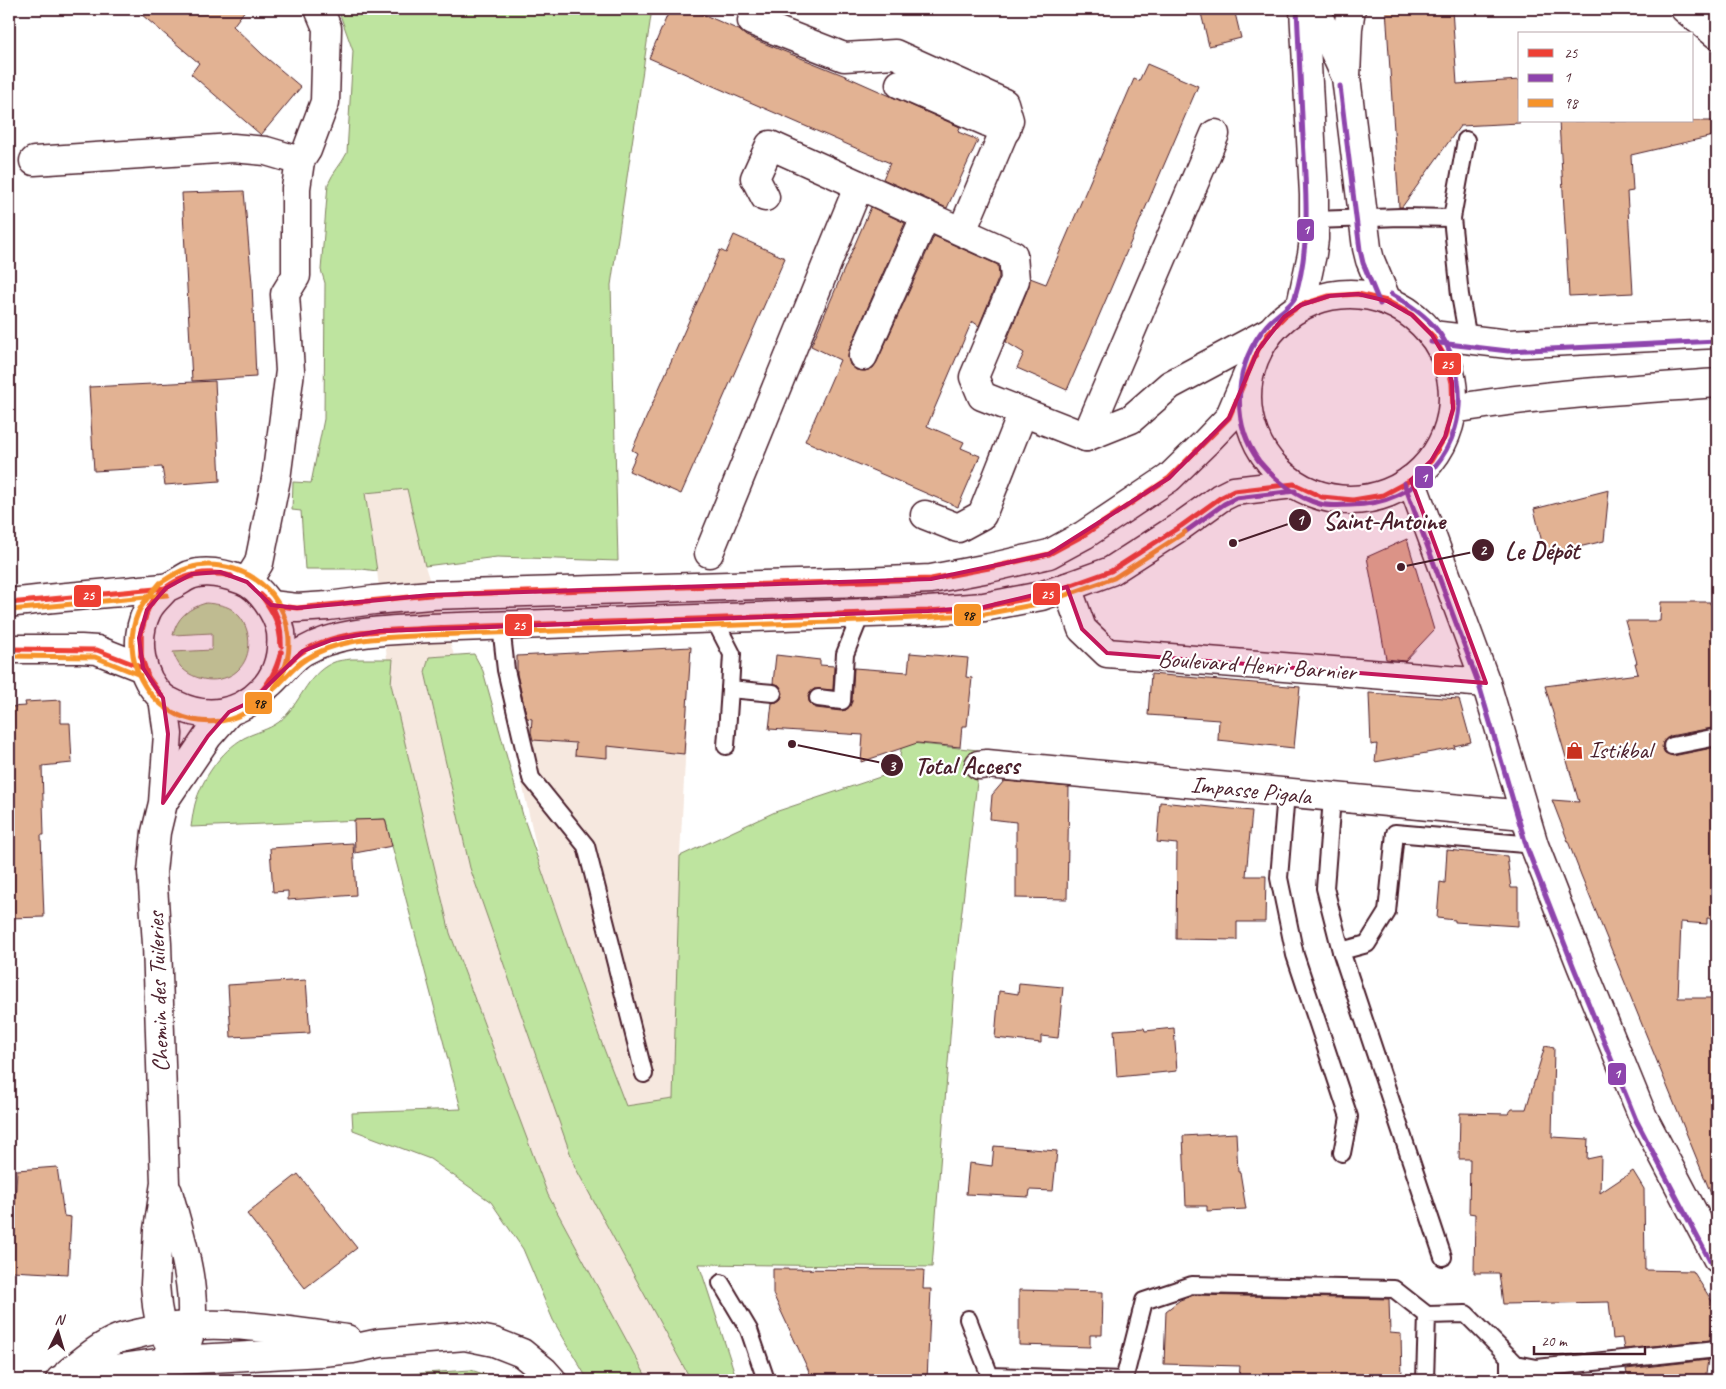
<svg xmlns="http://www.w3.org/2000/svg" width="1726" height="1389" font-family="Caveat,sans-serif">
<rect width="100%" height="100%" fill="#fff"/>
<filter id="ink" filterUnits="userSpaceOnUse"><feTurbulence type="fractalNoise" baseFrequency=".02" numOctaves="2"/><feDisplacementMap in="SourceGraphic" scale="10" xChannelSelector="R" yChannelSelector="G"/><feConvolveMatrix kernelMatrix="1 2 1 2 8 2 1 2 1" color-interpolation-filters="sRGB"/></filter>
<g filter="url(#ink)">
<g fill="#f6e8df">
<polygon points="407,489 425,566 454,655 429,657 425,672 470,868 575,1167 691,1380 648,1380 548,1195 450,933 391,684 393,659 387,659 377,571 365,493"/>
<polygon points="691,647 680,856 673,1099 626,1106 599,1036 541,868 494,658"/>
</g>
<g fill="#bee49f" stroke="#848265">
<path d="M338,9H652L611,285L618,561L497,557L425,566L407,489L365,493L377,571L362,569H305L301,511L292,510L293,482L311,483L324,419L325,283L321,270L328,184C333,172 341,165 347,153L353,51Z"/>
<path d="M206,603C216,604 228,605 235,612C252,626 254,656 237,671C221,685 194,682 180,666C177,662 175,657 173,652L212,650V633L173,635C177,617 189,608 206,603Z"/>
<polygon points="474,654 483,671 524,819 599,1036 626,1106 673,1099 680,856 775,812 898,771 902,742 978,750 979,765 956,961 932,1267 699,1264 737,1380 691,1380 575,1167 470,868 425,672 429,657"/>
<path d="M351,659H393L391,684L450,933L548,1195L648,1380H588L553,1320L523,1249L491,1202L430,1159L353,1130L352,1113L461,1109L385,819L191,827C192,820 193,812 195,804C202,779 221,751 244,738C256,732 268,730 279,722C301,704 305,676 332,663C338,660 345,660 351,659Z"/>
<polygon points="471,1370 502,1380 314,1380"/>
</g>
<g fill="#e2b293" stroke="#4a1f2b">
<polygon points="135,9 246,9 233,26 262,54 301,87 261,135 191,74 199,63"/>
<polygon points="670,9 691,9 739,30 746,36 843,75 960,127 958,132 978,140 947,208 883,179 890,163 649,58"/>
<polygon points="1200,9 1234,9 1241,38 1209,46"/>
<polygon points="1386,9 1452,9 1457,84 1520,80 1520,123 1460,126 1402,207 1399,207"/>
<polygon points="1147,64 1198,86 1067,390 1017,368 1024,353 1006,342 1029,286 1030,278 1046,284 1134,79 1139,81"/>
<polygon points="1559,121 1717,121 1717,135 1631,155 1633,191 1627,192 1633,293 1569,296"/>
<polygon points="244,191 252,284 256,377 192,381 182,193"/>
<polygon points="871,207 905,223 849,350 848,358 850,365 856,370 865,371 873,368 877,362 934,236 998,265 999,277 979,326 972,321 927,426 964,442 961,448 980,456 958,507 805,441 840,360 811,346"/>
<polygon points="734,235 785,258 681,494 629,471 637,453 632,450 720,250 726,253"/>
<polygon points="215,381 220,481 165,485 162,467 94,471 89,387"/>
<polygon points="1609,490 1604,541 1545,555 1534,509"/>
<polygon points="1407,539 1434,630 1405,661 1386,659 1367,557"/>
<polygon points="1661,602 1710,602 1710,604 1717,604 1717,727 1670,736 1663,742 1662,747 1665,753 1673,756 1717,747 1717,919 1707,918 1707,924 1681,922 1678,998 1717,998 1717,1206 1716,1206 1581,875 1552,800 1579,802 1545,686 1638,674 1635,663 1637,663 1625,621 1660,621"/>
<polygon points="691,647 684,754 607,746 607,758 575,755 576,743 533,740 531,732 532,719 527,718 517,674 517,656"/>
<polygon points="910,653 968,658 966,677 972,678 967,726 962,726 960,747 917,743 861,762 863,735 769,729 772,703 777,702 781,699 783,693 779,685 773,683 776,655 820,660 820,665 834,666 833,690 814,689 808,696 809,701 812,706 816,708 841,711 846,710 852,702 854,668 908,672"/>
<polygon points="1151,674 1300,687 1294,748 1218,740 1219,720 1148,715"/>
<polygon points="1369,693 1459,699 1471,742 1454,746 1455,748 1375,762 1377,744 1371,745"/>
<polygon points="61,700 61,723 70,723 72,763 42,766 44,835 41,835 44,917 9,918 9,707 26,706 25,702"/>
<polygon points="1004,781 1069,787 1067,899 1016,898 1016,822 990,819 992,795"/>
<polygon points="1160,802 1252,811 1246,876 1266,876 1265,922 1237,922 1237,940 1176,939 1177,844 1157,842"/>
<polygon points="385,819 392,846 355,853 354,820"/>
<polygon points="353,843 356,895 288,900 288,891 273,892 270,848"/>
<polygon points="1447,850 1507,856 1511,888 1518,888 1518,926 1455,922 1455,920 1437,918 1440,882 1445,883"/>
<polygon points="306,980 310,1033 231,1037 228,985"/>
<polygon points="1019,983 1063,987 1058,1038 1041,1036 1041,1043 995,1038 999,991 1018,994"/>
<polygon points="1144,1028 1145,1031 1174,1028 1177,1071 1117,1077 1114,1030"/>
<polygon points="1545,1046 1554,1048 1552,1137 1588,1139 1587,1159 1601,1156 1600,1193 1633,1171 1644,1189 1645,1270 1693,1271 1715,1306 1710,1340 1624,1349 1622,1338 1613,1339 1609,1302 1503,1304 1499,1273 1474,1273 1475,1214 1469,1213 1470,1159 1459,1159 1460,1113 1508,1114 1512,1109 1526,1109"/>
<polygon points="1236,1133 1238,1172 1240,1172 1246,1209 1207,1211 1207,1206 1186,1206 1183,1136"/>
<polygon points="994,1146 1057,1151 1053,1191 1030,1190 1029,1197 966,1194 969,1163 992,1166"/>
<polygon points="57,1167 64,1216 71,1217 68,1274 11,1271 17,1170"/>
<polygon points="298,1174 357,1248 305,1288 247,1214"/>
<polygon points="773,1269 924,1270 923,1289 931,1289 927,1380 813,1380 773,1294"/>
<polygon points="1019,1290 1103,1292 1102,1335 1090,1335 1090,1347 1019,1345"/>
<polygon points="1194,1295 1389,1299 1390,1333 1401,1334 1402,1380 1239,1380 1240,1366 1164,1364 1166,1311 1180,1300"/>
<polygon points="1708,1360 1705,1380 1628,1380 1626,1369"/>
</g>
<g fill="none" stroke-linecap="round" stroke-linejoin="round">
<defs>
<g id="lane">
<polyline points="1466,140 1452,218 1460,295 1468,339"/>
<polyline points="1314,220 1401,217 1452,218"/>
<polyline points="714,619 732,654 730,689 773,693"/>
<polyline points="501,626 506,670 531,778 586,846 644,1074"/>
<polyline points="818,698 842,701 845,654 861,614"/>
<polyline points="726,746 730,689"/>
<polyline points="1672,746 1717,737"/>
<polyline points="1286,793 1279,878 1295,955 1349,1117 1342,1153"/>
<polyline points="1332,798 1325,888 1341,951"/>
<polyline points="1443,1257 1341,951 1367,944 1387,912 1395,833 1534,845"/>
<polyline points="721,1283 749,1330 766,1380"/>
<polyline points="968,1319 990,1376 1124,1380 1144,1301 1192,1285 1394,1289 1427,1315"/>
<polyline points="1425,1380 1427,1315 1466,1314 1516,1364 1537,1368 1717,1349"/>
<polyline points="1509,1380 1509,1357"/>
</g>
<g id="street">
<polyline points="1685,9 1717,35"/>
<polyline points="752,21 844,57 895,54 1004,103 1009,120 962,231"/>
<polyline points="1346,77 1348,28 1351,9"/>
<polyline points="900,84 1006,130"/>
<polyline points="34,161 233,148 266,151 300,161"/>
<polyline points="765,197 755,178 770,145 859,185"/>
<polyline points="863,356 926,215"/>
<polyline points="1086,437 1215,134"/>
<polyline points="925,515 958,528 982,515 1023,412"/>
<polyline points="709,553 859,185 1013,255 1015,280 974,377 982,396 1086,437 1131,419 1170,385 1269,332"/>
<polyline points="247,582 259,563 276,479 290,371 285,294 296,276 296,188 300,161 307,150 325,102 327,28 319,9"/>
<polyline points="1067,587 1082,629 1107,653 1486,683"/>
<polyline points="163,698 168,734 163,803 156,832 152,872 157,944 165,1183 158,1230 155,1284 157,1306 161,1328 178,1360"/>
<polyline points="979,765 987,764 1524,815"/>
<polyline points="164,801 208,736 229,712"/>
<path d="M168,1192C180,1234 202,1301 187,1343"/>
<path d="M68,1373C83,1361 100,1346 118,1339C126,1336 134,1335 141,1333C209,1316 278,1329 347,1339"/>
<polyline points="60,1380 93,1372 178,1360 322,1352 352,1349 380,1343 465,1336 494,1342 522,1353 544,1371 552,1380"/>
</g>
<g id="secondary">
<polyline points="1315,9 1346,77 1367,248 1370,260 1387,301"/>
<circle cx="1350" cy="397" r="103"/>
<polyline points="1301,305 1312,254 1314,239 1314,195 1304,9"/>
<polyline points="1432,335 1508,344 1717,334"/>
<path d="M1453,409C1540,394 1629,390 1717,383"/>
<polyline points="1411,480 1486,683 1534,845 1581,965 1643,1117 1717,1258"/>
<path d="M9,603C60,597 112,593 163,588C173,587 181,579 190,575C207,569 226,574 242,580C260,586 278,614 281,632C283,654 278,675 262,691C239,715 206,720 176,705C172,703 167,701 163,698C139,678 134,638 147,611C151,602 160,595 166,588"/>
<polyline points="271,605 297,608 328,606 374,600 430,595 863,582 931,579 989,568 1049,554 1084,535 1169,478 1205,443 1229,418 1250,369"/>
<polyline points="9,649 81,649 97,650 143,668"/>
<path d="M270,683C280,674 293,657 304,651C341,630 389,631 430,628L928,611L984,607L1041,596L1067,587L1111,571L1181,526L1220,498L1234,491L1294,484"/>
</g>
</defs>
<use href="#lane" stroke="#4a1f2b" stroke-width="20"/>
<use href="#street" stroke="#4a1f2b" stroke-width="31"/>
<use href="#secondary" stroke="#4a1f2b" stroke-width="31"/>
<use href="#lane" stroke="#fff" stroke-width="16"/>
<use href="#street" stroke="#fff" stroke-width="28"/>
<use href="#secondary" stroke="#fff" stroke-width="28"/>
<defs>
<g id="bus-1">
<path d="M261,595C277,607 282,627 281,646"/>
<path d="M261,595C274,613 280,624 281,646"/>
<polyline points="9,603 166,588"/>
<path d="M147,611C162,580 199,566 231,576"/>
<path d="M147,611C162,580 200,569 231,576"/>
<polyline points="9,649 97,650 143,668"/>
<polyline points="141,656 148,677 161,695"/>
<polyline points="141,656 149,680 161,695"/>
<polyline points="141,656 141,631 147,611"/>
<polyline points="141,656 141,634 147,611"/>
<path d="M270,683C280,673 289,661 301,653C335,629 390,631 430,628L928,611L984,607L1041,596L1111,571L1181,526L1220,498L1234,491L1294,484L1322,497L1353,500L1383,495L1411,480L1431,461L1445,437L1453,409L1452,383L1446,358L1432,335L1412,315L1387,301L1358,294L1329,296L1301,305L1284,317L1269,332L1258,350L1229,418L1169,478L1084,535L1049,554L989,568L931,579L430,595L297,608L271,605"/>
<path d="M256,697C270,683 276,670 281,652"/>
<path d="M256,697C271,685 278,670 281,652"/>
</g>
<g id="bus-2">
<path d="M1297,9C1299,52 1301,95 1303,138C1306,192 1311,245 1295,297C1293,305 1273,317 1267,325C1235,362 1229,421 1259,461C1274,479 1297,498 1320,504C1330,507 1341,505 1351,505C1418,505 1468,448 1458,381C1451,337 1429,315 1391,294"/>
<polyline points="1340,86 1360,250 1363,263 1380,304"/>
<polyline points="1431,342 1508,351 1717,341"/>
<polyline points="1404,483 1479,685 1527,848 1574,968 1636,1120 1710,1261"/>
<polyline points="1185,532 1224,504 1236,498 1295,491"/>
</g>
<g id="bus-3">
<path d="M160,583C152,593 143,601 138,613C119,658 147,710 193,720C212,724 232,721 248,711C309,677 300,590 234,569C220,565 204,563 189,568C179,571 171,576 162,582"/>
<polyline points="10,610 167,595"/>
<polyline points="9,656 95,657 140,675"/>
<path d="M275,688C285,679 294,666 306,659C341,636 390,638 430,635L861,621L985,614L1043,603L1114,578L1185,532"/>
</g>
</defs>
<use href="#bus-1" stroke="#fff" stroke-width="9"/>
<use href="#bus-2" stroke="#fff" stroke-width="9"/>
<use href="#bus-3" stroke="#fff" stroke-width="9"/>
<use href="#bus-1" stroke="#ee3f34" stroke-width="5"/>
<use href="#bus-2" stroke="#8e44ad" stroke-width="5"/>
<use href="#bus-3" stroke="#f69329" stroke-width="5"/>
</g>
</g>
<path fill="#c2185b" fill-opacity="0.2" stroke="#c2185b" stroke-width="4" stroke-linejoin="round" d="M1358,294L1387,301L1412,315L1432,335L1446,358L1452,383L1453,409L1445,437L1431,461L1411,480L1486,683L1107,653L1082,629L1067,587L984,607L928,611L380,631L332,640L303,651L252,701L229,712L208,736L163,803L168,734L163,698L143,668L139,638L147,610L166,588L192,574L220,572L247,582L271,605L297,608L430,595L931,579L1049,554L1169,478L1229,418L1258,350L1284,317L1301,305L1329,296Z"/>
<defs>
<symbol id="shop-bare" viewBox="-9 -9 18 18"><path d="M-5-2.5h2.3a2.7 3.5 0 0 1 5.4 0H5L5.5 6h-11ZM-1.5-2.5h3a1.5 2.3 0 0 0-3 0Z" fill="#c8321e" stroke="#fff" stroke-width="2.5" paint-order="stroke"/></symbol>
</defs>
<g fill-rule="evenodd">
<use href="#shop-bare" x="1562" y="738" width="25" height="25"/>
</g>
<g text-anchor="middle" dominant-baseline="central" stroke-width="4.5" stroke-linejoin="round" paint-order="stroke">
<g font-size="24" fill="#4a1f2b" stroke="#fff">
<text transform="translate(1257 665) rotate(4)">Boulevard Henri Barnier</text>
<text transform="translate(1251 790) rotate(6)">Impasse Pigala</text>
<text transform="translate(158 992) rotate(-92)">Chemin des Tuileries</text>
</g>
<g font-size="24" fill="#4a1f2b" stroke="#fff" text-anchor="start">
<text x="1589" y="750">Istikbal</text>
</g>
</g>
<path fill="none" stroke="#4a1f2b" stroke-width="2" d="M1233 543L1300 520M1401 567L1483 550M792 744L892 765"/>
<g fill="#4a1f2b" stroke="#fff" stroke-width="2">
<circle cx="1233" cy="543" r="5"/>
<circle cx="1401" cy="567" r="5"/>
<circle cx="792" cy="744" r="5"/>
<circle cx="1300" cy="520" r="12"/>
<circle cx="1483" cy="550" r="12"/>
<circle cx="892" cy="765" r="12"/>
</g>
<g font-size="15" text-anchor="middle" font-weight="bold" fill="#fff">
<text x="1300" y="525">1</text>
<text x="1483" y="555">2</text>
<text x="892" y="771">3</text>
</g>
<g font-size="25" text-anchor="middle" font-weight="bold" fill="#4a1f2b" stroke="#fff" stroke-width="4.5" stroke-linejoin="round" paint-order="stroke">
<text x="1384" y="529">Saint-Antoine</text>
<text x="1542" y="559">Le Dépôt</text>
<text x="967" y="774">Total Access</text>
</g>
<g stroke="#fff" stroke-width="2">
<rect x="1296" y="218" width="19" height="24" rx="5" fill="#8e44ad"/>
<rect x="1433" y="352" width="29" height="24" rx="5" fill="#ee3f34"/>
<rect x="1414" y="465" width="20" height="24" rx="5" fill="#8e44ad"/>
<rect x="1032" y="582" width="29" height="24" rx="5" fill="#ee3f34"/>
<rect x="73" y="584" width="29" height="24" rx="5" fill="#ee3f34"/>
<rect x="953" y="603" width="29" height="24" rx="5" fill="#f69329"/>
<rect x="504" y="613" width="29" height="24" rx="5" fill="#ee3f34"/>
<rect x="244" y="691" width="29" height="24" rx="5" fill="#f69329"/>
<rect x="1607" y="1062" width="20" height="24" rx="5" fill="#8e44ad"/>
</g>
<g font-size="14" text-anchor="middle" font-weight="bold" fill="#fff">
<text x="1306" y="234">1</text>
<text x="1447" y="369">25</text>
<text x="1424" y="482">1</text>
<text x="1047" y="599">25</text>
<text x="88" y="600">25</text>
<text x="519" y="630">25</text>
<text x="1617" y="1078">1</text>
</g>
<g font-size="14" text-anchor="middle" font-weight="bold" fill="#111">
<text x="968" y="620">98</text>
<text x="259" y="708">98</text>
</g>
<rect width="1726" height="1389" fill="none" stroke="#fff" stroke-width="30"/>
<rect x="15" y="15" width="1696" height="1359" fill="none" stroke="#4a1f2b" stroke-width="2" filter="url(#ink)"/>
<rect x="1518" y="32" width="175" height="90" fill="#ffffff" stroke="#b7a5aa"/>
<rect x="1528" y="49" width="25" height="8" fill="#ee3f34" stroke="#b7a5aa"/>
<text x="1564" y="58" font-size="15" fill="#4a1f2b">25</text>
<rect x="1528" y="74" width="25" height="8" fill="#8e44ad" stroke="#b7a5aa"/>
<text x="1564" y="82" font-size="15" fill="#4a1f2b">1</text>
<rect x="1528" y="99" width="25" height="8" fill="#f69329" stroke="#b7a5aa"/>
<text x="1564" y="108" font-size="15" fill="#4a1f2b">98</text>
<g transform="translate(58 1332) rotate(5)" stroke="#ffffff" stroke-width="4" paint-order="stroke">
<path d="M0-4L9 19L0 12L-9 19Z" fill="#4a1f2b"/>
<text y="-8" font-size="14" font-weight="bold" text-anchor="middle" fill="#4a1f2b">N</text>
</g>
<path d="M1534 1346v8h111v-8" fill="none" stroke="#4a1f2b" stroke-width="2.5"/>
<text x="1541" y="1346" font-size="15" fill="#4a1f2b" stroke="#ffffff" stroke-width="4" paint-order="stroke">20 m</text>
</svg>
